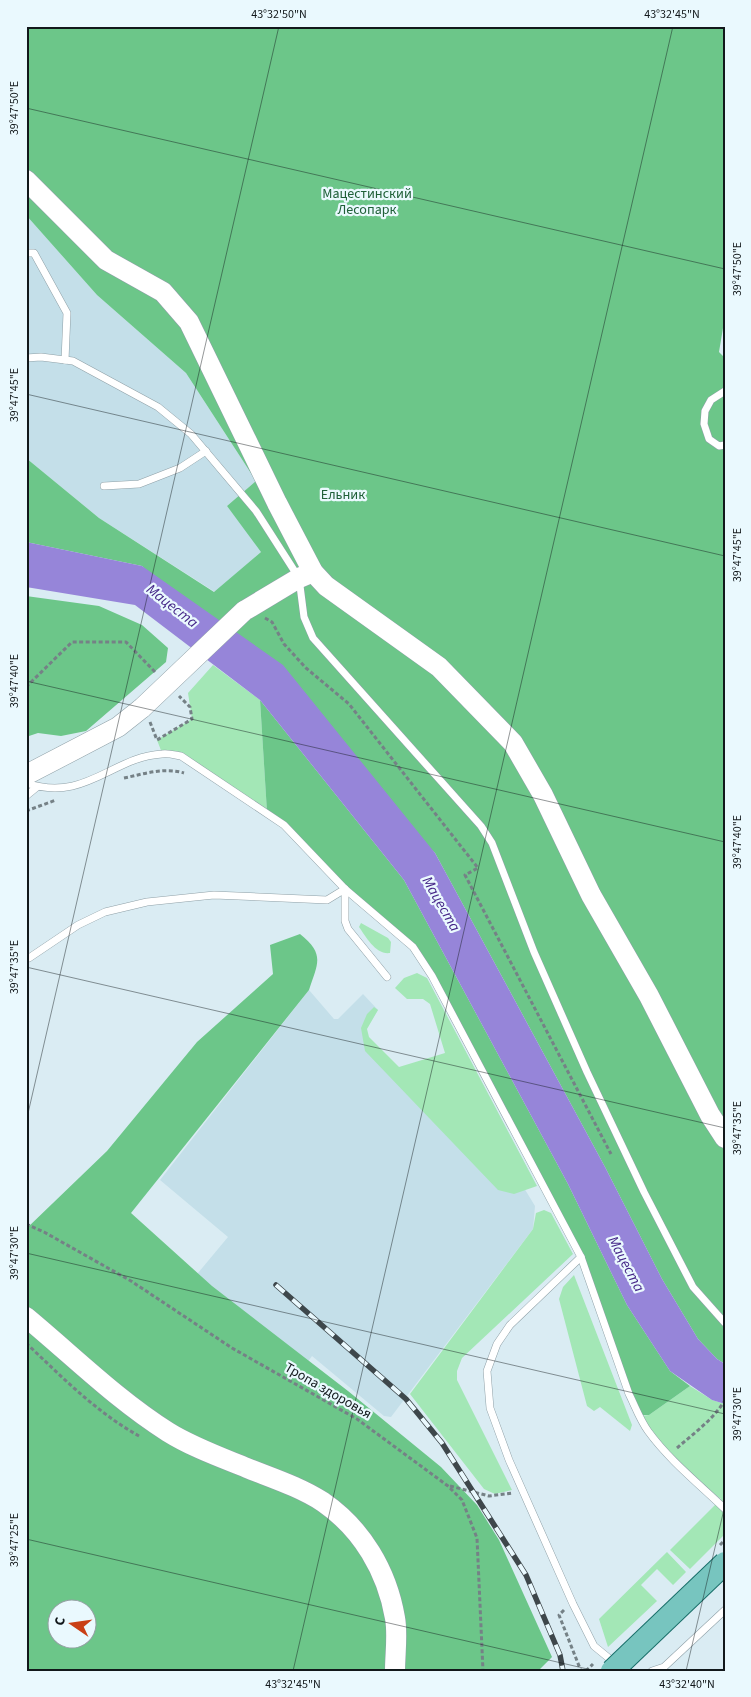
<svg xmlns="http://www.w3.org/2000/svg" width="751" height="1697" font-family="'Source Sans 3',sans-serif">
<rect width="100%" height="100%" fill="#daecf3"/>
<g fill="#c4dfe9">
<polygon points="26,215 97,295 186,373 256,481 227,506 262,551 215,592 99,518 26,458"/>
<polygon points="309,990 334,1019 338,1019 363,994 378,1010 366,1029 367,1038 521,1183 535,1206 533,1229 391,1417 384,1416 312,1356 307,1363 183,1291 228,1237 160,1180"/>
</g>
<g fill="#a3e7b6">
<polygon points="213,665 260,700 267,812 181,756 162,753 157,740 192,719 188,693"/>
<path d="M361,923L388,938L391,942L390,953C376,955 366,937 359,927Z"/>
<polygon points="417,973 427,978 537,1186 514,1194 498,1190 365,1051 361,1028 367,1014 374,1007 378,1010 367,1029 369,1037 399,1067 445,1053 430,1004 423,999 407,999 395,988 404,978"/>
<polygon points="544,1210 551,1213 573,1254 462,1358 457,1371 457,1380 512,1490 495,1494 484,1489 410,1394 533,1229 536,1213"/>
<polygon points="574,1275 632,1425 630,1431 600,1407 594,1411 587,1406 559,1299 563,1287"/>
<path d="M690,1386L712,1400L725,1404V1534L690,1569L670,1550L721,1499C688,1475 663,1448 639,1416L649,1415Z"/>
<polygon points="667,1552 686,1572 673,1585 657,1569 641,1585 657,1601 608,1647 599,1619"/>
</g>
<g fill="#6cc689" fill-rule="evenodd">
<polygon points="26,26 725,26 725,316 719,352 725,358 725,1364 717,1359 698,1339 662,1279 605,1167 435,853 142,566 26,542 26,458 99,518 214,592 261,552 227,506 256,481 186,373 97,295 26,215"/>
<polygon points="26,596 99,606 142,625 168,648 166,662 86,731 61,736 38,733 26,737"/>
<polygon points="260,700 404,880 568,1184 627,1305 670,1371 690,1386 649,1415 639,1415 581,1257 413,947 345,889 267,812"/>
<path d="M300,934C325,954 318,963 309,990L131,1213L212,1286L348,1391L441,1467L477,1505L499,1540L552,1657L538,1671H26V1229L107,1151L197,1042L273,974L270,945ZM58,1610H88V1640H58Z"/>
</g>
<polygon fill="#9685d9" points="26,542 142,566 283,665 435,853 605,1167 662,1279 698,1339 717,1359 725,1364 725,1404 712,1400 670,1371 627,1305 568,1184 404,880 260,700 135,605 26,587"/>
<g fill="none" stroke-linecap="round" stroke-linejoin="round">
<defs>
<g id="lane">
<polyline points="26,253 34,253 67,313 65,360"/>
<polyline points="26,358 41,357 73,361 158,407 191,434 256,511 299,578 304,617 313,638 481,826 492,843 534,952 587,1072 644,1192 693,1287 725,1323"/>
<polyline points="725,391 711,400 705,411 704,424 709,439 719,446 725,445"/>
<polyline points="104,486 139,484 180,468 206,451"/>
<path d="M26,783C85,803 112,757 162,754C168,753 175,755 181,756L284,825L345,889L413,947L432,976L581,1257L629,1394C635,1406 640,1420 648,1431C669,1460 699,1484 725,1509"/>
<polyline points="26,796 37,787"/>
<polyline points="345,889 345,921 348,929 387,977"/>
<polyline points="29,958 78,925 105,912 147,902 214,895 327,900 345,889"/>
<polyline points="581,1257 510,1325 497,1344 487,1371 490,1408 509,1460 573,1604 594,1646 616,1664"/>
<polyline points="652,1671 664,1667 725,1610"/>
</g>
<g id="secondary">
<polyline points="26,180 106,260 163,292 189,322 277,503 313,572 326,586 439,667 513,743 543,795 591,895 649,996 710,1115 725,1138"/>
<polyline points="244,611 299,578 313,572"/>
<polyline points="26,775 118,727 142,708"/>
<path d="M26,1317C73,1356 116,1399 168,1432C192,1447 220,1457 247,1468C272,1478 300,1487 323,1502C362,1529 387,1571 395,1618C398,1634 395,1654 395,1671"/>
</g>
</defs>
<use href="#lane" stroke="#8fa0a7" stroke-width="8"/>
<use href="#secondary" stroke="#8fa0a7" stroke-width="21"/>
<g stroke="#758186" stroke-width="3" stroke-dasharray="4 2.5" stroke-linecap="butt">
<polyline points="265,618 272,622 284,644 306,668 349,704 478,868 465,875 611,1154"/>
<polyline points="26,687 72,642 126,642 155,672"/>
<polyline points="150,722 157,740 192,719 190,707 179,696"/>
<path d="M124,778C144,774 163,767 184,773"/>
<polyline points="26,811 56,800"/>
<polyline points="26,1224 44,1232 131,1281 232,1348 357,1419 448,1486 462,1500 477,1538 483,1671"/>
<path d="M26,1343C62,1377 96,1412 139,1436"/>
<path d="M677,1448C694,1433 713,1420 725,1400"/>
<polyline points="450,1486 489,1496 513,1493"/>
<polyline points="564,1610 559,1615 581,1671"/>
</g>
<use href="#lane" stroke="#fff" stroke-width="7"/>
<use href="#secondary" stroke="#fff" stroke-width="20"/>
<defs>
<polyline id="rail" points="276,1285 406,1399 442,1443 526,1575 560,1655 563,1671"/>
</defs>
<use href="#rail" stroke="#3e474b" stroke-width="5.5"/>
<use href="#rail" stroke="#eaf9fe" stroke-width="4" stroke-dasharray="11" stroke-linecap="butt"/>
<defs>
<polyline id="secondary-bridge" points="142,708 244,611"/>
<polyline id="primary-bridge" points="612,1671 725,1563"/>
</defs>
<use href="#secondary-bridge" stroke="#8fa0a7" stroke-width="21" stroke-linecap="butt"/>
<use href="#primary-bridge" stroke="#196f6a" stroke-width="24" stroke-linecap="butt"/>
<g stroke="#758186" stroke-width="3" stroke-dasharray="4 2.5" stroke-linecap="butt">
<polyline points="720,1545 725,1540"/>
<polyline points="586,1671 593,1664"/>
</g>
<use href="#secondary-bridge" stroke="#fff" stroke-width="20"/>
<use href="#primary-bridge" stroke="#77c5bf" stroke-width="22"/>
</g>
<path fill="none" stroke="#12181b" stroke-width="1" stroke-opacity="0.45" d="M26,108L725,269M26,394L725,556M26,681L725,842M26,967L725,1128M26,1122L279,26M26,1253L725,1414M26,1539L596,1671M293,1671L673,26M686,1671L725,1505"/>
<g text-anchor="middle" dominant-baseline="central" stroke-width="4.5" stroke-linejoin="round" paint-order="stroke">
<g font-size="14" fill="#1f6038" stroke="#eaf9fe">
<text x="367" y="194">Мацестинский<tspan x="367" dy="16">Лесопарк</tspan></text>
<text x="343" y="495">Ельник</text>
</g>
<g font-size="14" fill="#12181b" stroke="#eaf9fe">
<text transform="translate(328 1391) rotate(30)">Тропа здоровья</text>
</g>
<g font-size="15" font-style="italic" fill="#452688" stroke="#eaf9fe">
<text transform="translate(172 606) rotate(38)">Мацеста</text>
<text transform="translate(441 904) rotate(60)">Мацеста</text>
<text transform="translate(626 1264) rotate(62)">Мацеста</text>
</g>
</g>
<rect width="751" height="1697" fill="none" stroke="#eaf9fe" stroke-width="55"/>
<g transform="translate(72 1624) rotate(283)"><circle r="24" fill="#eaf9fe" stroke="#949fa3"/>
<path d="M0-4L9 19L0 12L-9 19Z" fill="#c94016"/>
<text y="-8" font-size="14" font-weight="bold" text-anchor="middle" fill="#12181b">С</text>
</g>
<rect x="28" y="28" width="696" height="1642" fill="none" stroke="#12181b" stroke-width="2"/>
<g font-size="12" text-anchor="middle" fill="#12181b">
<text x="279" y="18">43°32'50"N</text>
<text x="672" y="18">43°32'45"N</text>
<text transform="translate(14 108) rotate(-90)" y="4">39°47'50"E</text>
<text transform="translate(737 269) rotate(-90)" y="4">39°47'50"E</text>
<text transform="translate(14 395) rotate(-90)" y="4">39°47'45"E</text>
<text transform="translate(737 555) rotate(-90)" y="4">39°47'45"E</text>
<text transform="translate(14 681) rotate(-90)" y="4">39°47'40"E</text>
<text transform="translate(737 842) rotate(-90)" y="4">39°47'40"E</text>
<text transform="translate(14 967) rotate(-90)" y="4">39°47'35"E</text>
<text transform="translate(737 1128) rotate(-90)" y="4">39°47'35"E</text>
<text transform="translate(14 1253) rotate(-90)" y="4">39°47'30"E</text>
<text transform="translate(737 1414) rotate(-90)" y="4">39°47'30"E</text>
<text transform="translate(14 1540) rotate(-90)" y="4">39°47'25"E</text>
<text x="293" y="1688">43°32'45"N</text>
<text x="687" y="1688">43°32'40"N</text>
</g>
</svg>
